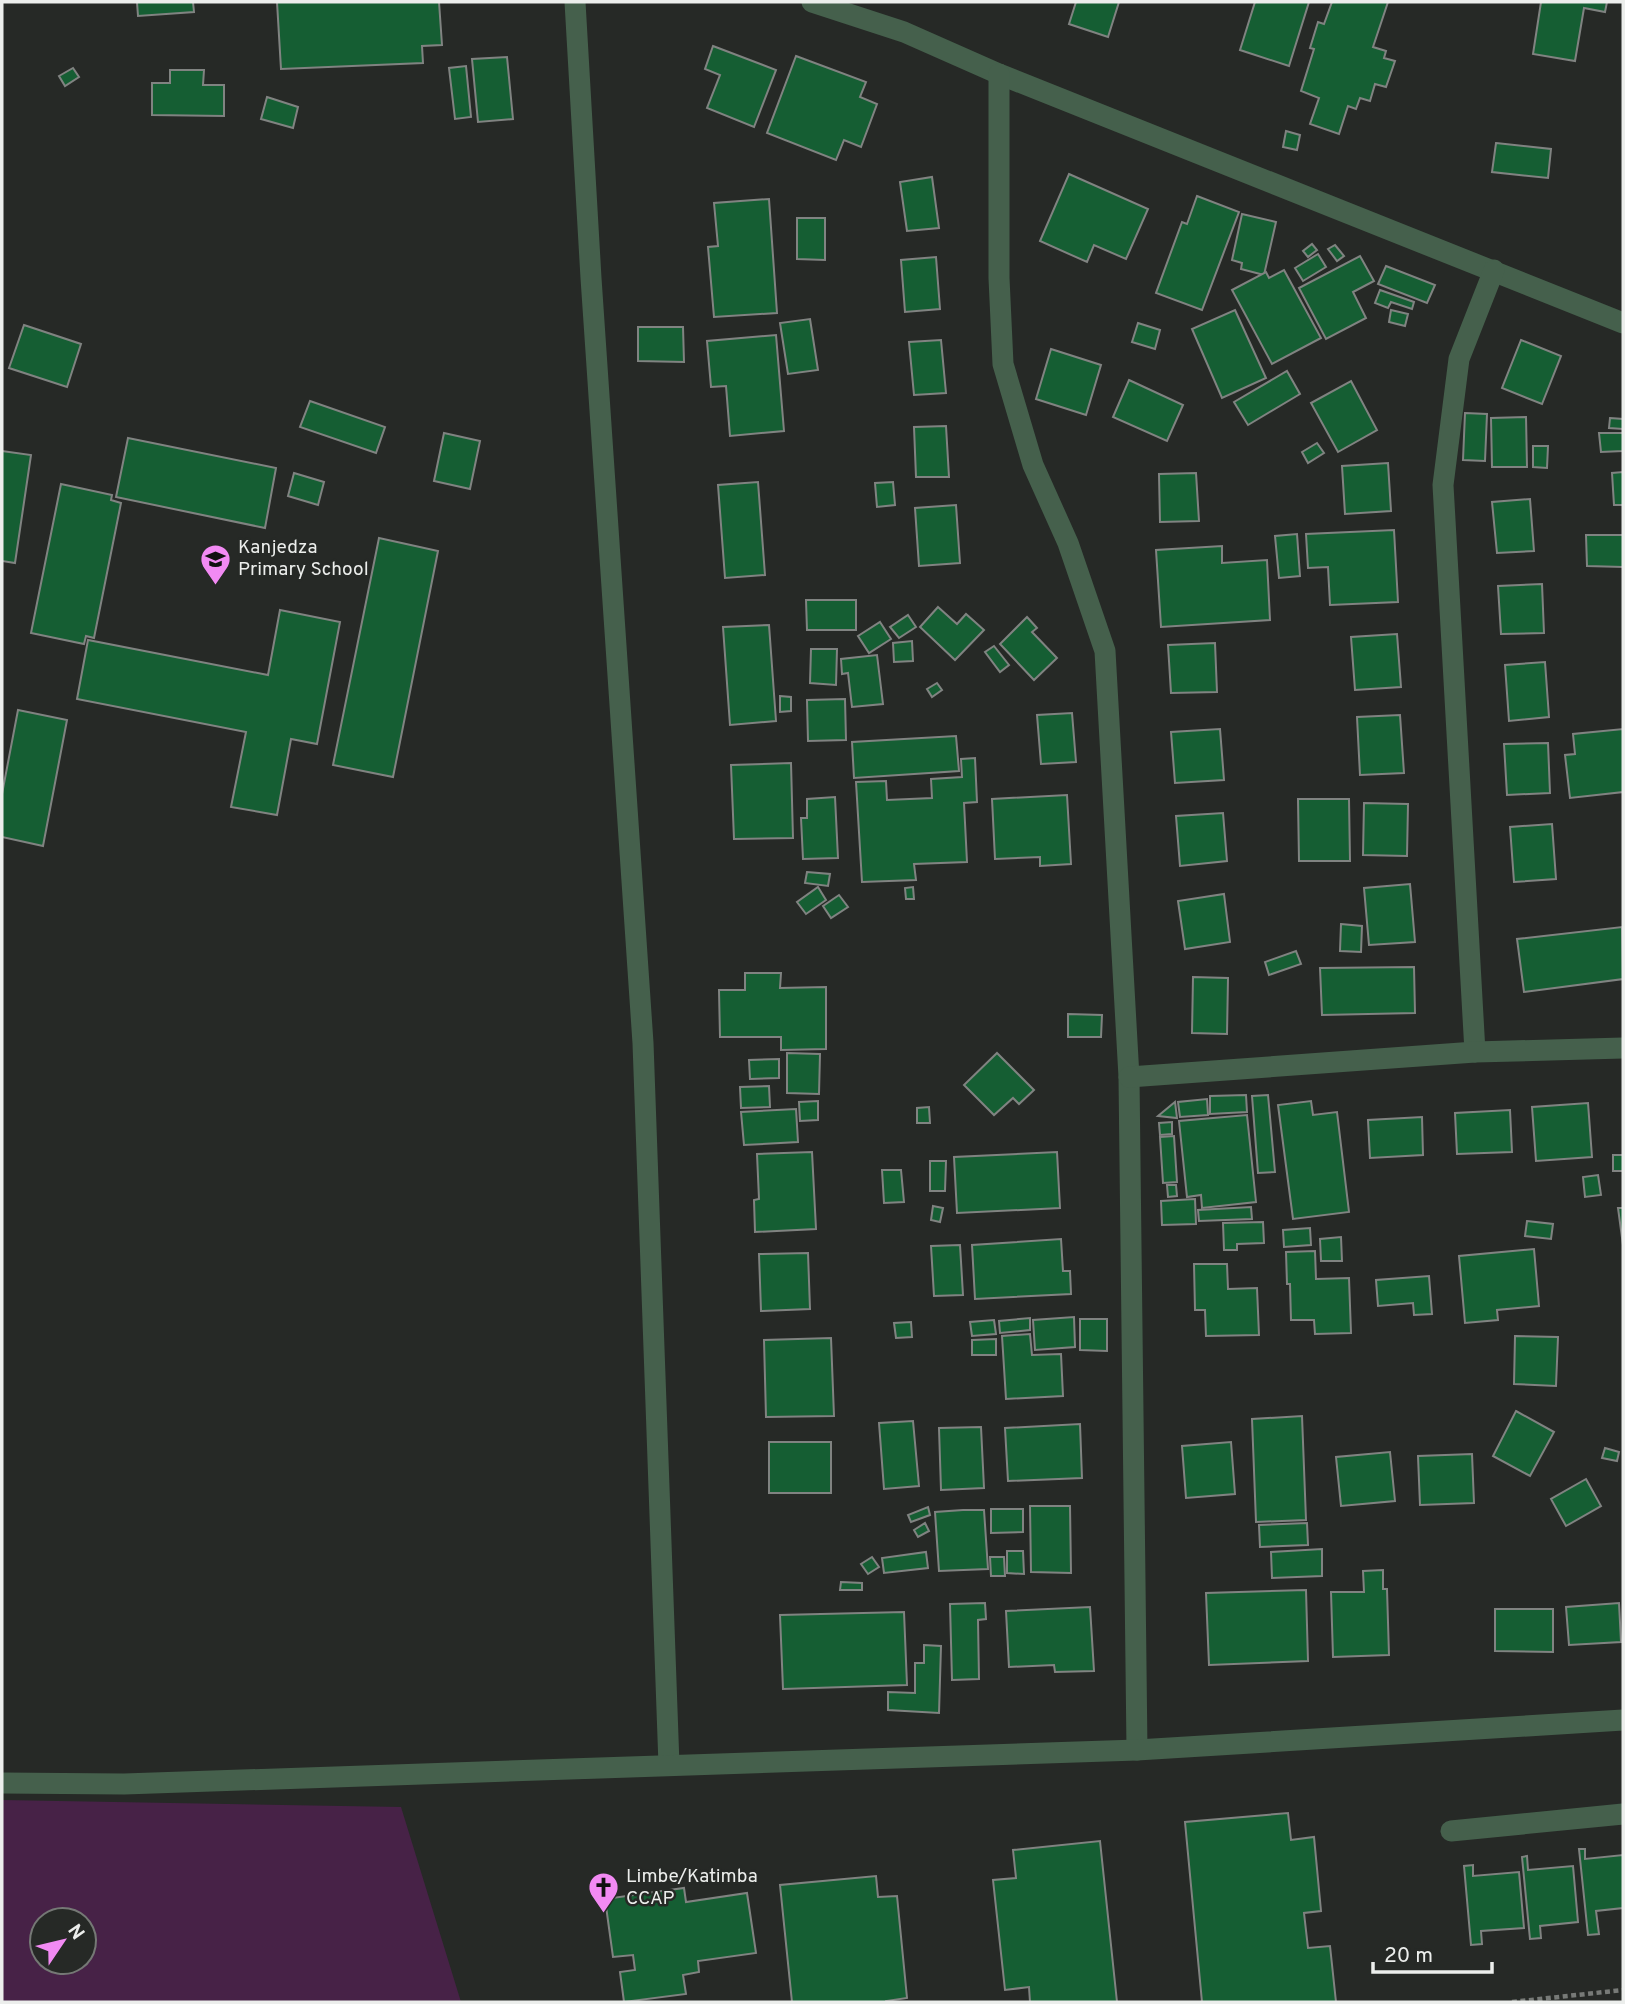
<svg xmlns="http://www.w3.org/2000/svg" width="1625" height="2004" font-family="Overpass,sans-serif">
<rect width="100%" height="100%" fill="#262926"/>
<path fill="#472247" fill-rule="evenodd" d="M2,1800L401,1807L461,2002H2ZM42,1920H84V1962H42Z"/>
<g fill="#155e33" stroke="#808381" stroke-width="2">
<polygon points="137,2 193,2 194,12 138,16"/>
<polygon points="277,2 439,2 442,45 422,46 423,63 281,69"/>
<polygon points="1076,2 1119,2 1108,37 1069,24"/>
<polygon points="1255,2 1309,2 1289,66 1240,50"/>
<polygon points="1332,2 1388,2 1373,47 1386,51 1384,58 1395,61 1386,87 1375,84 1370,101 1360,98 1356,109 1348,106 1339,134 1310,124 1319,98 1301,91 1314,49 1310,48 1318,22 1324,24"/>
<polygon points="1541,2 1607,2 1605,12 1584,8 1575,61 1533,54"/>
<polygon points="713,46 776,70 754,127 707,108 720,75 705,69"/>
<polygon points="796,56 866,82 860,97 877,104 861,147 844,140 836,160 767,133"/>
<polygon points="507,57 513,119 478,122 472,59"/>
<polygon points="466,66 471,117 455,119 449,68"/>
<polygon points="73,68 79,77 65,86 59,76"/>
<polygon points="170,70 204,70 203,85 224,85 224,116 152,115 152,83 170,83"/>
<polygon points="267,97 298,107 293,128 261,119"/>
<polygon points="1286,131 1300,135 1297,150 1283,147"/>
<polygon points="1496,143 1551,149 1548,178 1492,172"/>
<polygon points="1069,174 1148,209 1126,259 1094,245 1087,262 1040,241"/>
<polygon points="932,177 939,228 907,231 900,182"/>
<polygon points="1197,196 1239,212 1202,310 1156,293 1182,222 1187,224"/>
<polygon points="769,199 777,313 714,317 708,247 718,246 714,203"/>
<polygon points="1242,214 1276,222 1264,275 1241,269 1242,263 1232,260"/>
<polygon points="797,218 825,218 825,260 797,259"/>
<polygon points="1312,244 1317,250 1308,257 1303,251"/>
<polygon points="1335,245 1344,256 1337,261 1328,249"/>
<polygon points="1318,254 1326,267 1303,281 1295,268"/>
<polygon points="1360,256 1374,281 1353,292 1366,318 1326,339 1299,288"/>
<polygon points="936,257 940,309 905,312 901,260"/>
<polygon points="1386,266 1435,285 1427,303 1378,284"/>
<polygon points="1284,270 1321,338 1272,364 1232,290 1266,272 1269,278"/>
<polygon points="1380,290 1414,302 1412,309 1391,302 1388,308 1375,303"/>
<polygon points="1235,310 1266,378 1222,398 1192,329"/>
<polygon points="1391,310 1408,314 1405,326 1389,322"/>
<polygon points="810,319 818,370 788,374 780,323"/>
<polygon points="1138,323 1160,330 1155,349 1132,342"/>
<polygon points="24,325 81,344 67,387 9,368"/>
<polygon points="638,327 683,327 684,362 638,361"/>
<polygon points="776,335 784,431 730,436 726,386 711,387 707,341"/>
<polygon points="941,340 946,393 914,395 909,342"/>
<polygon points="1521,340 1561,356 1542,404 1502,388"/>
<polygon points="1051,349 1101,365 1086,415 1036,399"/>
<polygon points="1287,371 1300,394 1248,425 1234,402"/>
<polygon points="1129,380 1183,405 1167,441 1113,417"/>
<polygon points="1351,381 1377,430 1338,452 1311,403"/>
<polygon points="310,401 385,427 376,453 300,427"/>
<polygon points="1465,413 1487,414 1485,461 1463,460"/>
<polygon points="1526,417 1527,467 1492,467 1491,418"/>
<polygon points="1610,418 1623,419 1623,429 1609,428"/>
<polygon points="946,426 949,477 916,477 914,427"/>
<polygon points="444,433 480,441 470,489 434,481"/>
<polygon points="1599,433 1623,433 1623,451 1601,452"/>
<polygon points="128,438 276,468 265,528 116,497"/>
<polygon points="1317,443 1324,453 1308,463 1302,452"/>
<polygon points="1533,446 1548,446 1547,468 1533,467"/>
<polygon points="2,451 31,455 15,563 2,561"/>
<polygon points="1388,463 1391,511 1345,514 1342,466"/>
<polygon points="1623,472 1623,505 1614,505 1612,473"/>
<polygon points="294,473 324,482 318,505 288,496"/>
<polygon points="1196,473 1199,521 1160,522 1159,474"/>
<polygon points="758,482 765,575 725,578 718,485"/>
<polygon points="893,482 895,505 877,507 875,483"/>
<polygon points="61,484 112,495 111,500 121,503 94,638 86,636 84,644 31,633"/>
<polygon points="1530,499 1534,551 1497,553 1492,502"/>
<polygon points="956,505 960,563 919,566 915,508"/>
<polygon points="1394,530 1398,602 1330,605 1328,567 1308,568 1306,534"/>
<polygon points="1297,534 1300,576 1279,578 1275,536"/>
<polygon points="1586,535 1623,535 1623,567 1587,566"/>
<polygon points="379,538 438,551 393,777 333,765"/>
<polygon points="1222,546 1222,563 1267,560 1270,620 1161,627 1156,550"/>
<polygon points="1542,584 1544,633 1501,634 1498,586"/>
<polygon points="806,600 856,600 856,630 807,630"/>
<polygon points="938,607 957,624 966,614 984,630 955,660 920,627"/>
<polygon points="280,610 340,622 317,744 291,739 277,815 231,807 246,732 77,699 88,640 268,675"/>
<polygon points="908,615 916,627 899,638 890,627"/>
<polygon points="1027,617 1037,628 1032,632 1057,658 1034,680 1000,644"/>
<polygon points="880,622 891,639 869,653 858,636"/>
<polygon points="769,625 776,721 730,725 723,627"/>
<polygon points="1397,634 1401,687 1355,690 1351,637"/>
<polygon points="912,641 913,661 894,662 893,643"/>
<polygon points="1215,643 1217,692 1171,693 1168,645"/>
<polygon points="994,646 1009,665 1000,672 985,652"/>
<polygon points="811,649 837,649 836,685 810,683"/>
<polygon points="877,655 883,704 852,707 848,673 842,674 841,659"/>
<polygon points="1545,662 1549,717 1509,721 1505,665"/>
<polygon points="937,683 942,690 932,697 927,689"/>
<polygon points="780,696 791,697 791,711 780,712"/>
<polygon points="845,699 846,740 808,741 807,700"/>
<polygon points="18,710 67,720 43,846 2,837 2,794"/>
<polygon points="1072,713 1076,762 1041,764 1037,715"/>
<polygon points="1400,715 1404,773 1360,775 1357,717"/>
<polygon points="1220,729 1224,780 1175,783 1171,732"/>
<polygon points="1623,729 1623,792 1570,798 1565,755 1575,754 1573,734"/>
<polygon points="956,736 959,771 854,778 852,742"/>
<polygon points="1548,743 1550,793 1507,795 1504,744"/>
<polygon points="975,758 977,802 964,803 967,862 914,864 916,880 862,882 856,782 886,781 887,800 932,798 931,779 962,777 961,759"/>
<polygon points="791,763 793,838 734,839 731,765"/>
<polygon points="1067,795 1071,864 1040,866 1040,857 995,859 992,799"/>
<polygon points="835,797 838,858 803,859 801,818 807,818 807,799"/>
<polygon points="1298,799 1349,799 1350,861 1299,861"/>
<polygon points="1364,803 1408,804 1407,856 1363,855"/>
<polygon points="1223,813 1227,861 1180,866 1176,816"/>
<polygon points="1552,824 1556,879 1514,882 1510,827"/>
<polygon points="807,872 830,874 828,886 805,883"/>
<polygon points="1410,884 1415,942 1369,945 1364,888"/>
<polygon points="818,887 826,900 806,914 797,902"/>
<polygon points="913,887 914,899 906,899 905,888"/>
<polygon points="1224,894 1230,942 1185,949 1178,901"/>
<polygon points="839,895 848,907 831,918 823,906"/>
<polygon points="1341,924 1362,926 1361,952 1340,951"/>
<polygon points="1622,927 1623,979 1524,992 1517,939"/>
<polygon points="1296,951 1301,964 1269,975 1265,962"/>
<polygon points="1414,967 1415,1013 1322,1015 1320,968"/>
<polygon points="745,973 781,973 780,988 826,987 826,1049 781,1050 781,1037 720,1037 719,990 745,990"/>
<polygon points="1193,977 1228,978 1227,1034 1192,1033"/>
<polygon points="1068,1014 1102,1015 1101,1037 1068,1037"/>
<polygon points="787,1053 820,1054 819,1094 787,1093"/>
<polygon points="997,1053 1034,1090 1019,1104 1013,1098 994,1115 964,1085"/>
<polygon points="779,1059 779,1078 750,1079 749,1060"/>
<polygon points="769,1086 770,1107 741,1108 740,1087"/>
<polygon points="1246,1095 1247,1112 1210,1114 1210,1096"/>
<polygon points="1268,1095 1275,1172 1258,1173 1252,1096"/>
<polygon points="1207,1099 1208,1115 1180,1117 1178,1102"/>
<polygon points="818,1101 818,1120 800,1121 799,1102"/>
<polygon points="1311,1101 1313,1115 1337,1112 1349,1212 1293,1219 1278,1105"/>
<polygon points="1175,1102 1177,1118 1158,1116"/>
<polygon points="1588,1103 1592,1157 1536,1161 1532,1107"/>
<polygon points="929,1107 930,1123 917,1123 917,1108"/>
<polygon points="796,1109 798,1142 744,1145 741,1112"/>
<polygon points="1510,1110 1512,1152 1457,1154 1455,1113"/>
<polygon points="1247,1115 1256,1202 1202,1208 1201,1195 1187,1197 1179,1121"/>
<polygon points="1422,1117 1423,1155 1370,1158 1368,1120"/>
<polygon points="1172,1122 1172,1134 1160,1135 1159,1123"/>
<polygon points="1174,1136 1177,1182 1163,1183 1160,1137"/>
<polygon points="812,1152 816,1229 755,1232 754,1200 759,1199 757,1154"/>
<polygon points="1057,1152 1060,1208 957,1213 954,1157"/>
<rect x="1613" y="1155" width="10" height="16"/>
<polygon points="930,1161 946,1161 945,1191 930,1191"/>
<polygon points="882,1170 901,1170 904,1202 884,1203"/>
<polygon points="1598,1175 1601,1195 1585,1197 1583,1177"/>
<polygon points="1167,1185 1176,1185 1177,1196 1168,1197"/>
<polygon points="1195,1199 1196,1224 1162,1225 1161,1201"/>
<polygon points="933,1206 943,1208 940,1222 931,1220"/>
<polygon points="1251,1207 1252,1219 1199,1221 1198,1210"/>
<polygon points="1618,1208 1623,1208 1623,1245"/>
<polygon points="1527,1221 1553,1224 1551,1239 1525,1236"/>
<polygon points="1263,1222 1264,1243 1237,1244 1237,1250 1224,1250 1223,1223"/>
<polygon points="1310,1228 1311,1245 1284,1247 1283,1230"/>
<polygon points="1341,1237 1342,1261 1321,1261 1320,1239"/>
<polygon points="1061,1239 1063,1271 1070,1271 1071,1294 975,1299 972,1245"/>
<polygon points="960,1245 963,1295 934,1296 931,1246"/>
<polygon points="1534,1249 1539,1306 1497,1310 1498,1320 1465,1323 1459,1256"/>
<polygon points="1315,1251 1316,1279 1349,1278 1351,1333 1315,1334 1314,1320 1291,1320 1290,1284 1287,1284 1286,1252"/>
<polygon points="808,1253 810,1309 761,1311 759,1254"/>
<polygon points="1194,1264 1227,1264 1228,1289 1257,1288 1259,1335 1206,1336 1205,1310 1195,1310"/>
<polygon points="1429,1276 1432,1314 1414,1315 1413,1303 1378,1306 1376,1280"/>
<polygon points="1074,1317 1075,1347 1035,1350 1033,1320"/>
<polygon points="1030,1318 1030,1330 1000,1333 999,1321"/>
<polygon points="1080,1319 1107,1319 1107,1351 1080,1350"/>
<polygon points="994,1320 996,1334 972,1336 970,1322"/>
<polygon points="911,1322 912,1337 896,1338 894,1323"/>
<polygon points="1030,1334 1032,1355 1061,1354 1063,1396 1006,1399 1002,1336"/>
<polygon points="1515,1336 1558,1337 1556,1386 1514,1384"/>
<polygon points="831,1338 834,1416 766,1417 764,1340"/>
<polygon points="996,1339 996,1355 972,1355 972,1340"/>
<polygon points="1516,1411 1554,1432 1530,1476 1493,1456"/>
<polygon points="1302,1416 1306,1520 1256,1522 1252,1419"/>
<polygon points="913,1421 919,1486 884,1489 879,1423"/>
<polygon points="1080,1424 1082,1478 1008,1481 1005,1428"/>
<polygon points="981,1427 984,1488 941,1490 939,1428"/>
<rect x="769" y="1442" width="62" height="51"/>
<polygon points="1231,1442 1235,1494 1186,1498 1182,1446"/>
<polygon points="1605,1448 1619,1452 1617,1461 1602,1458"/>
<polygon points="1390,1452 1395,1501 1341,1506 1336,1457"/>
<polygon points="1472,1454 1474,1503 1420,1505 1418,1456"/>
<polygon points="1586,1479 1601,1506 1566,1526 1551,1499"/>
<polygon points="1030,1506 1070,1506 1071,1573 1031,1572"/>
<polygon points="928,1507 930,1515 911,1522 908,1515"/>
<polygon points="991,1509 1023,1509 1023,1532 991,1533"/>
<polygon points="963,1510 984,1510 988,1569 939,1571 935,1512"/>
<polygon points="925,1523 929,1531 918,1537 914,1530"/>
<polygon points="1307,1523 1308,1545 1260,1547 1259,1525"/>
<polygon points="1322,1549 1322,1576 1272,1578 1271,1552"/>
<polygon points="1007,1551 1023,1551 1024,1574 1007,1573"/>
<polygon points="926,1552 928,1568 884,1573 882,1558"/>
<polygon points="872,1557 879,1567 868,1574 861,1564"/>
<polygon points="990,1557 1004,1557 1005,1576 991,1576"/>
<polygon points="1383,1570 1383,1589 1387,1589 1389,1655 1333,1657 1331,1592 1364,1592 1363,1571"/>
<polygon points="841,1582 862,1583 862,1590 840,1590"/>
<polygon points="1306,1590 1308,1661 1209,1665 1206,1593"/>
<polygon points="985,1603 986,1619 978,1620 979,1679 952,1680 950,1604"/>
<polygon points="1619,1603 1621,1642 1569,1645 1566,1607"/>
<polygon points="1090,1607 1094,1671 1055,1672 1054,1665 1009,1667 1006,1611"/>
<polygon points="1495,1609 1553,1609 1553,1652 1495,1651"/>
<polygon points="904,1612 907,1685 783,1689 780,1615"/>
<polygon points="924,1645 941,1646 939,1713 888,1710 888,1692 915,1693 915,1663 924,1663"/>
<polygon points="1288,1813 1291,1840 1314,1837 1321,1911 1304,1913 1308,1948 1330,1946 1336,2002 1202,2002 1185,1822"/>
<polygon points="1100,1841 1117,2002 1030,2002 1029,1987 1005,1990 993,1880 1016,1878 1013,1850"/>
<polygon points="1579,1849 1585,1849 1585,1859 1623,1855 1623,1908 1596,1911 1599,1934 1588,1935"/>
<polygon points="1527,1856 1528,1870 1573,1866 1578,1922 1540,1926 1541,1938 1530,1939 1522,1857"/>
<polygon points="1473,1865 1473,1876 1519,1872 1524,1928 1481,1931 1482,1944 1471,1945 1464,1866"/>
<polygon points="876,1876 878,1897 897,1896 907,1998 886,2001 886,2002 792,2002 780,1885"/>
<polygon points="684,1888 686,1902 747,1893 756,1953 698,1961 699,1972 683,1975 686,1994 624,2002 620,1972 635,1970 633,1955 613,1957 605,1899"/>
</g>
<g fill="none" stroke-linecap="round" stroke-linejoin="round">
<polyline stroke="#777a77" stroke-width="4.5" stroke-dasharray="5 3.5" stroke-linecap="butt" points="1512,2002 1623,1990"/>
<g stroke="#45604c" stroke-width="21">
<polyline points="575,2 591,278 643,1043 669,1765"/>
<polyline points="812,2 904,32 999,74 1623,323"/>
<polyline points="999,74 999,278 1003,364 1033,465 1068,543 1105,651 1129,1077 1137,1750"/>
<polyline points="1475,1052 1443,485 1459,359 1494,270"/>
<polyline points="1129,1077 1475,1052 1623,1048"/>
<polyline points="2,1783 124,1784 1137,1750 1623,1720"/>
<polyline points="1451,1831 1623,1814"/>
</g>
</g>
<defs>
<symbol id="school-pin" viewBox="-11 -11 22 30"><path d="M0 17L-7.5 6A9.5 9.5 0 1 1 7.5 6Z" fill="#f28af3" stroke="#262926"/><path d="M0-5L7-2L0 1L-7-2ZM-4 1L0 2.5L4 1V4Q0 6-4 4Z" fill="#111"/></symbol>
<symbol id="church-pin" viewBox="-11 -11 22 30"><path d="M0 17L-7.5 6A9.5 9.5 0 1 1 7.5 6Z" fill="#f28af3" stroke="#262926"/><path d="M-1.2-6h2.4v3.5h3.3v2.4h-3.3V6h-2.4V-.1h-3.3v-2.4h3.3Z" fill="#111"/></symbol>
</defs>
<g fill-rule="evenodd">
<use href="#school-pin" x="198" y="542" width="35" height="47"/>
<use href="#church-pin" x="586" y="1870" width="35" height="47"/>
</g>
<g text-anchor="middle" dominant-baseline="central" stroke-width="5" stroke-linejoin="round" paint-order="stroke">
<g font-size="19" fill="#eceeec" stroke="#262926" text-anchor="start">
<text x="238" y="548">Kanjedza<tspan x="238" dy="22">Primary School</tspan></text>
<text x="626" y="1877">Limbe/Katimba<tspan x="626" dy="22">CCAP</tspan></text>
</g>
</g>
<rect width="1625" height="2004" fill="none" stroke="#eceeec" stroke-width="7"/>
<g transform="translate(63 1941) rotate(55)"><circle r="33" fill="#262926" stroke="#757875" stroke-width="2"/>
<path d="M0-5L12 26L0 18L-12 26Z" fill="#f28af3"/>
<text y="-10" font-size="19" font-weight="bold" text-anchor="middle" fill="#eceeec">N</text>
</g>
<path d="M1373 1962v10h119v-10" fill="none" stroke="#eceeec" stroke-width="3.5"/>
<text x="1384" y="1962" font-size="21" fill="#eceeec" stroke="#262926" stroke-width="5" paint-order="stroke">20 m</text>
</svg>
